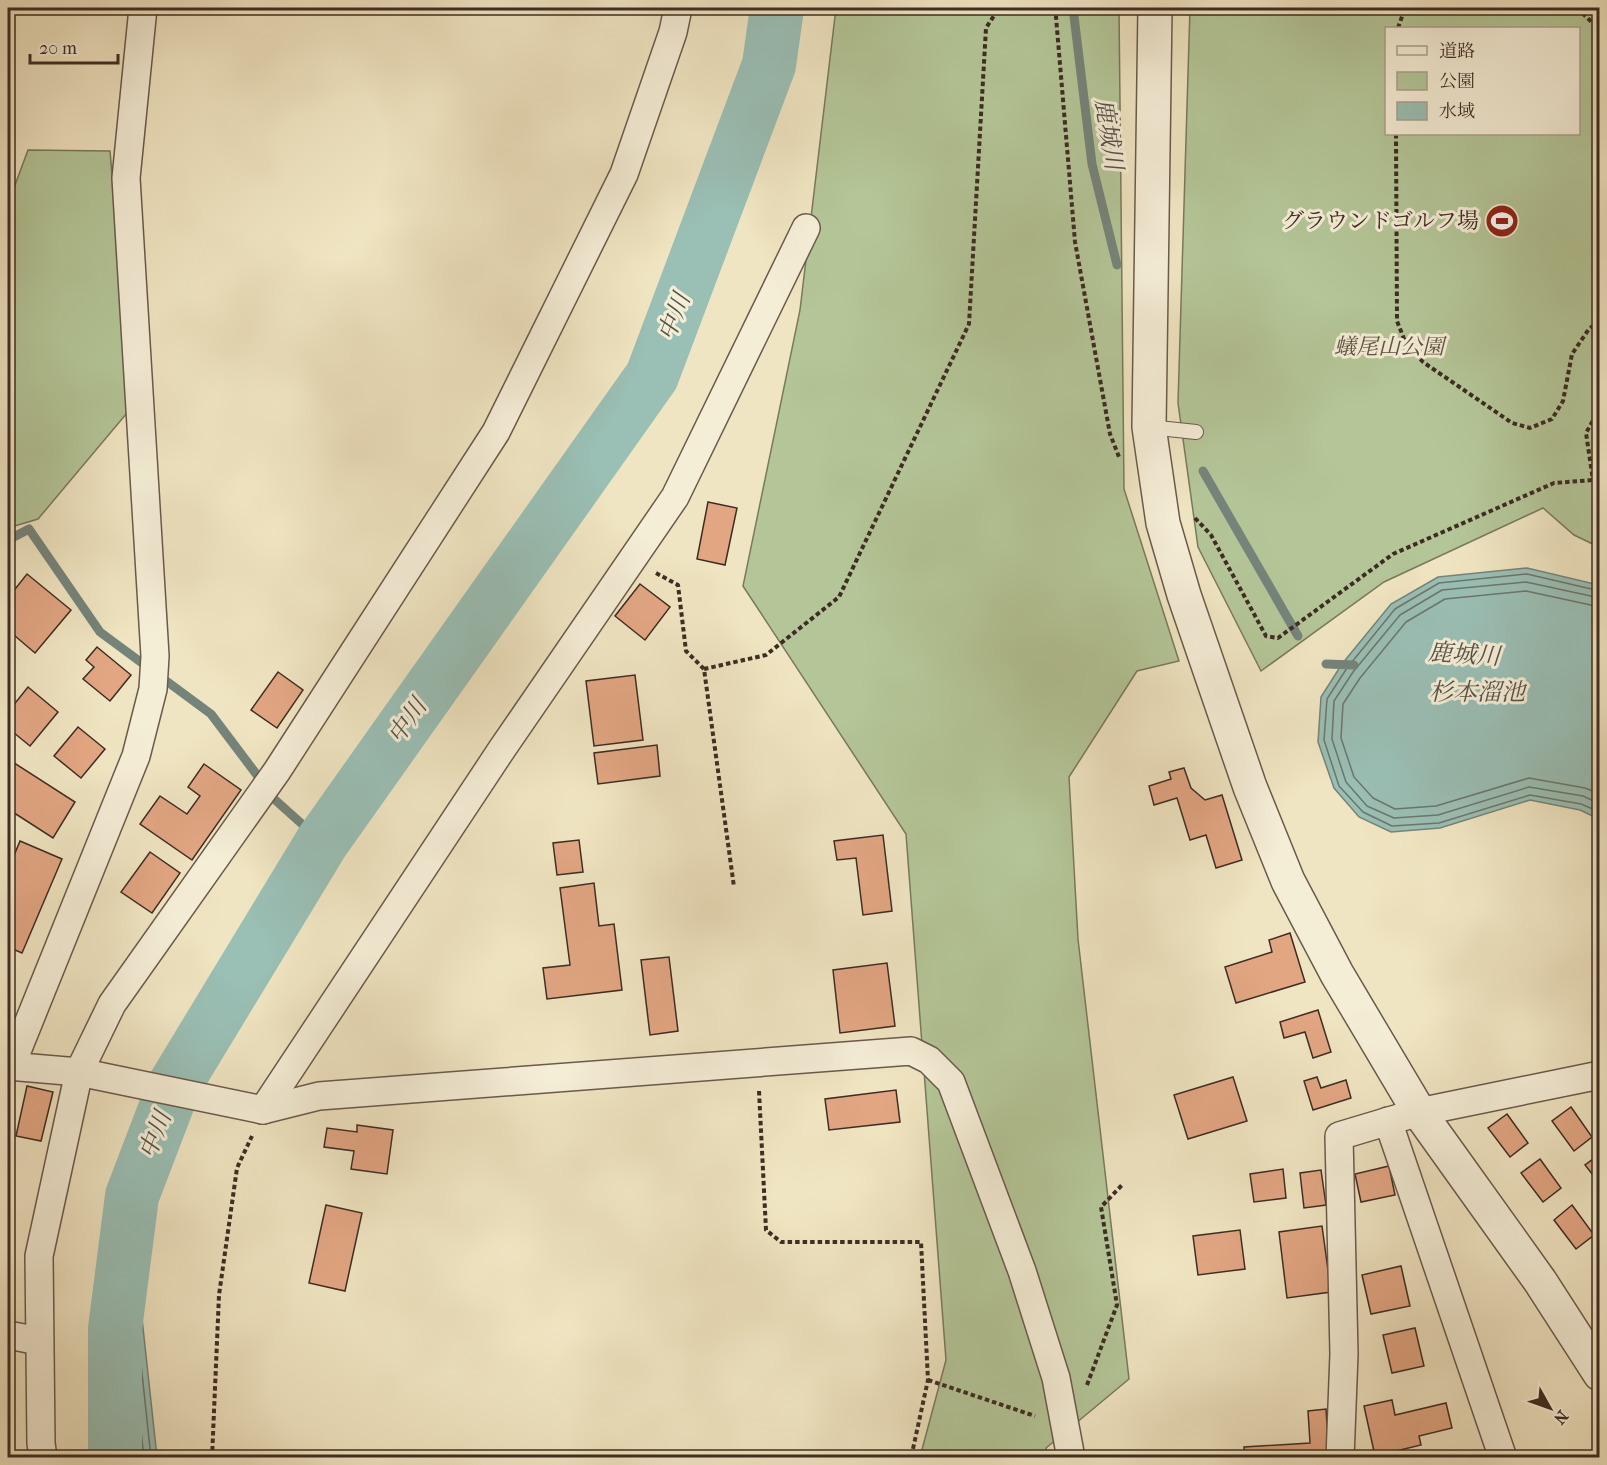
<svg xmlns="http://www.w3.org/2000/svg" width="1607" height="1465" font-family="'IM FELL French Canon','Noto Serif JP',serif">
<rect width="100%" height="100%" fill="#f0e5c2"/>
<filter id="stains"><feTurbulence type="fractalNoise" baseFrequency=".00333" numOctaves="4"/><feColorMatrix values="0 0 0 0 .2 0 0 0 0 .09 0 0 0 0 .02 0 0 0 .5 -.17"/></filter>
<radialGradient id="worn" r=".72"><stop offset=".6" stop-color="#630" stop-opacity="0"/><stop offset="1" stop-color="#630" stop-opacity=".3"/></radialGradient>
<g fill="#b4c698" stroke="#79795e" stroke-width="1.5" fill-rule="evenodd">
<polygon points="836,8 1119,8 1124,489 1179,661 1137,671 1069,777 1078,939 1129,1379 1046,1448 1047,1457 920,1457 946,1360 906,834 743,586 800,310"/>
<path d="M1190,8H1599V547L1574,535L1543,508L1384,582L1261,671L1198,547L1178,403ZM1386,28H1578V134H1386Z"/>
<polygon points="28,150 110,151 132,407 38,519 8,528 8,204"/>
</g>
<g fill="#9abfb5" stroke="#75847b" stroke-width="1.5">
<polygon points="1527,568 1599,585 1599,819 1580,810 1530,800 1440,828 1391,832 1359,817 1334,788 1318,742 1321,697 1342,664 1391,604 1438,577"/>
<polygon points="109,1245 135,1254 157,1457 92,1457"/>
</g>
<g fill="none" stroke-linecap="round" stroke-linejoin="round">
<g stroke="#6c766c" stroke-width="1.5">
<polyline points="1600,591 1527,574 1439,583 1395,609 1347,668 1327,699 1324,740 1339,786 1363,812 1392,826 1439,823 1530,795 1581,804 1600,812"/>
<polyline points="1600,598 1526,582 1442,590 1400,615 1353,672 1334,701 1332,739 1346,782 1367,806 1394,818 1438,815 1529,787 1583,796 1600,804"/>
<polyline points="1600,607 1526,591 1445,599 1406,622 1360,678 1343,704 1341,738 1354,777 1373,798 1395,809 1436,806 1529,778 1585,788 1600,794"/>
<polyline points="98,1458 114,1257 117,1254 130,1260 151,1458"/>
<polyline points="106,1458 119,1288 122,1285 125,1288 144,1458"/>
<polyline points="115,1458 121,1385 124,1382 127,1384 135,1458"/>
</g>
<g stroke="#75847b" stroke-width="9">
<polyline points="1073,8 1092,164 1117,265"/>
<polyline points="1203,471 1298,636"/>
<polyline points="8,540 29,529 100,632 211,714 257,775"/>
<polyline points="1326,664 1354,665"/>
<polyline points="273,798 322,842"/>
</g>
<polyline stroke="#9abfb5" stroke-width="54" points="115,1458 115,1329 132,1196 174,1086 322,842 652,376 769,65 777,8"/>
</g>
<g fill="#e2a683" stroke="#3e2c24" stroke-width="1.5">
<polygon points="708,502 737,508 725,565 697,559"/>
<polygon points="27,574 71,610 35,653 8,630 8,598"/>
<polygon points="640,584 670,607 645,640 615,616"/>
<polygon points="97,647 131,675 110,701 83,679 94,667 86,660"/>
<polygon points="278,672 303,690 277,728 251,710"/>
<polygon points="635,675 643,740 594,746 586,681"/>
<polygon points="28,687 58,712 30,746 8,728 8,712"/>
<polygon points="78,727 105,749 81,778 54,756"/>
<polygon points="657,745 660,776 598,784 594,753"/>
<polygon points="8,759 75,802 53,838 8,809"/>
<polygon points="204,764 241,790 192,860 140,824 160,796 187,814 200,796 188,787"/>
<polygon points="1184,768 1191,788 1205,800 1222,795 1242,860 1216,868 1206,835 1190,840 1177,798 1154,805 1149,786 1171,779 1169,772"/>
<polygon points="883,835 892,911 863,915 856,858 837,860 834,841"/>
<polygon points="579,840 583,872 557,875 553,843"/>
<polygon points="20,841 62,859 22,953 8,947 8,870"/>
<polygon points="150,852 180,873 152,913 121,892"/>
<polygon points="594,883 599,926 614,924 622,990 547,999 543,968 570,965 560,888"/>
<polygon points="1290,933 1305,982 1236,1003 1225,967 1272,952 1269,940"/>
<polygon points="669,957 678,1031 650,1035 641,960"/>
<polygon points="887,963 895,1026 840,1033 833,970"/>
<polygon points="1318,1010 1331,1052 1313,1058 1305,1032 1284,1038 1280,1022"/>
<polygon points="1233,1077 1247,1121 1188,1139 1174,1095"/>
<polygon points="1317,1077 1321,1088 1346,1080 1351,1098 1313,1110 1304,1081"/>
<polygon points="27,1086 53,1092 41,1141 16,1136"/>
<polygon points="896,1090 900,1122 829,1130 825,1099"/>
<polygon points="1571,1107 1592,1137 1574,1151 1552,1121"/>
<polygon points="1507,1114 1528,1143 1510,1157 1488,1128"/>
<polygon points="357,1125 393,1130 387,1174 351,1169 354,1151 324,1147 327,1128 357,1132"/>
<polygon points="1600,1154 1600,1184 1585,1165"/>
<polygon points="1540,1159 1561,1188 1543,1202 1521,1173"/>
<polygon points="1389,1166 1395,1195 1361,1202 1355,1174"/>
<polygon points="1283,1169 1286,1198 1254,1202 1250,1174"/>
<polygon points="1321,1170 1326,1205 1304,1208 1300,1173"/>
<polygon points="326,1205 362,1213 345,1291 309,1283"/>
<polygon points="1572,1205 1594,1235 1576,1249 1554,1220"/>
<polygon points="1322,1226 1331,1292 1287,1298 1279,1232"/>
<polygon points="1240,1230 1245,1269 1198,1275 1193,1236"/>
<polygon points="1401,1266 1410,1306 1371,1314 1362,1275"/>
<polygon points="1415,1328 1424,1366 1392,1373 1383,1335"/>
<polygon points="1392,1400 1395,1415 1446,1403 1452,1428 1419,1436 1421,1445 1375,1456 1364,1406"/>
<polygon points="1326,1409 1329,1458 1245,1458 1244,1447 1310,1443 1308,1411"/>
</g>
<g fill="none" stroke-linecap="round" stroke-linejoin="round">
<defs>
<polyline id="service" points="1149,427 1196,432"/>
<g id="minor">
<polyline points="8,1066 79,1072 263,1110 319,1096 911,1051 929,1060 951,1082 1022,1271 1056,1378 1071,1458"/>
<polyline points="11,1066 136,756 153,689 155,656 126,178 143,8"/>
<polyline points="263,1110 502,749 675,497 806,228"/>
<polyline points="1388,1121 1503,1458"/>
<polyline points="8,1335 39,1341"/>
<polyline points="43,1458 41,1443 39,1256 79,1072 112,1004 277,771 496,432 624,174 673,32 678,8"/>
<polyline points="1340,1458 1344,1354 1339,1136 1419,1112 1600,1075"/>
</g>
<polyline id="tertiary" points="1155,8 1149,427 1163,523 1184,595 1250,787 1288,881 1337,974 1419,1112 1540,1281 1600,1374"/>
</defs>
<use href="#service" stroke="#6a5a4c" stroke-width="16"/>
<use href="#minor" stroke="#6a5a4c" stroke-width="30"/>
<use href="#tertiary" stroke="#6a5a4c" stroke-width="36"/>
<g stroke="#3e2c24" stroke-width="4" stroke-dasharray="4.5 3" stroke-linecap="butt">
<polyline points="1057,8 1056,17 1075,242 1110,434 1119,457"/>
<polyline points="1577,8 1600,30"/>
<polyline points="1398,28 1405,8"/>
<polyline points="1396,134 1397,321 1406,344 1423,362 1512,423 1530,428 1552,419 1563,401 1572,354 1589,329 1600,320"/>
<polyline points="1600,408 1586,433 1593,480 1600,486"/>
<polyline points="1195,518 1211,535 1266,636 1278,638 1393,554 1554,483 1593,480"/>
<polyline points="656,573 678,585 686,651 704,669 734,887"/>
<polyline points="704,669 766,655 839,597 969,324 986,28 999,8"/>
<polyline points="759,1091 766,1230 781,1242 921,1242 928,1380 911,1458"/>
<polyline points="928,1380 1035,1416"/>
<polyline points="1087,1385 1117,1305 1101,1207 1123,1184"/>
<polyline points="212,1458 219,1295 237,1168 252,1136"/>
</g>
<use href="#service" stroke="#f5eed7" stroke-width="14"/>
<use href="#minor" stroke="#f5eed7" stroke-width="27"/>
<use href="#tertiary" stroke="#f5eed7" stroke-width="33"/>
</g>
<defs>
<symbol id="stadium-disc" viewBox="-11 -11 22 22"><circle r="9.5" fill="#8f2418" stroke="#f5eed7"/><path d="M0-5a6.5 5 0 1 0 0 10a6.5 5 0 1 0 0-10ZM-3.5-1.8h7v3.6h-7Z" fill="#fff"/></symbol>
</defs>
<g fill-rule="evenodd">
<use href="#stadium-disc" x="1483" y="202" width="38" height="38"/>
</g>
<g text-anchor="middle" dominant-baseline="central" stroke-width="6" stroke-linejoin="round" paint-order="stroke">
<g font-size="22" fill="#3e2c24" stroke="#f5eed7" text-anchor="end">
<text x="1479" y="221">グラウンドゴルフ場</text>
</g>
<g font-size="22" font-style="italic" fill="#5c5241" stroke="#f5eed7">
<text x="1389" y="347">蟻尾山公園</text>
</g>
<g font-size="24" font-style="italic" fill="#555148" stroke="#f5eed7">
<text transform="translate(1109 134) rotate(81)">鹿城川</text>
<text transform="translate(674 317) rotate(-69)">中川</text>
<text transform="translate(1464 654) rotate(4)">鹿城川</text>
<text x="1477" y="692">杉本溜池</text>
<text transform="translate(407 721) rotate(-55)">中川</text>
<text transform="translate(155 1135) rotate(-69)">中川</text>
</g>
</g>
<rect width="1607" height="1465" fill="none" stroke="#f0e5c2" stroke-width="30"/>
<rect x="9" y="9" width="1589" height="1447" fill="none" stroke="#3e2c24" stroke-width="3"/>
<rect x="15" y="15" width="1577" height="1435" fill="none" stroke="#3e2c24" stroke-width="1.5"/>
<rect x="1385" y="27" width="195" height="108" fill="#f5eed7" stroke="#aca08f" stroke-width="1.5"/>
<rect x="1397" y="46" width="30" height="9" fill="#f5eed7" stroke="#aca08f" stroke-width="1.5"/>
<text x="1439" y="57" font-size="18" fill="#3e2c24">道路</text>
<rect x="1397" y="72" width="30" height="18" fill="#b4c698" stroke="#aca08f" stroke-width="1.5"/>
<text x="1439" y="87" font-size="18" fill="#3e2c24">公園</text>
<rect x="1397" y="102" width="30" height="18" fill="#9abfb5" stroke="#aca08f" stroke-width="1.5"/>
<text x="1439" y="117" font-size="18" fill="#3e2c24">水域</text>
<g transform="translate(1550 1408) rotate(130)" stroke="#f5eed7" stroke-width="4.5" paint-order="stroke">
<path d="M0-4.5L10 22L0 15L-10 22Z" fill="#3e2c24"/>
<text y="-9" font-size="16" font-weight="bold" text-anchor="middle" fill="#3e2c24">N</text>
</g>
<path d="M30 54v9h88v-9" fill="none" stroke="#3e2c24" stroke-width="3"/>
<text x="39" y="54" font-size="18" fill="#3e2c24" stroke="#f5eed7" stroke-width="4.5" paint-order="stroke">20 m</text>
<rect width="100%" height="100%" filter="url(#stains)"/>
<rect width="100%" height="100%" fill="url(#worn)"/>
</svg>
